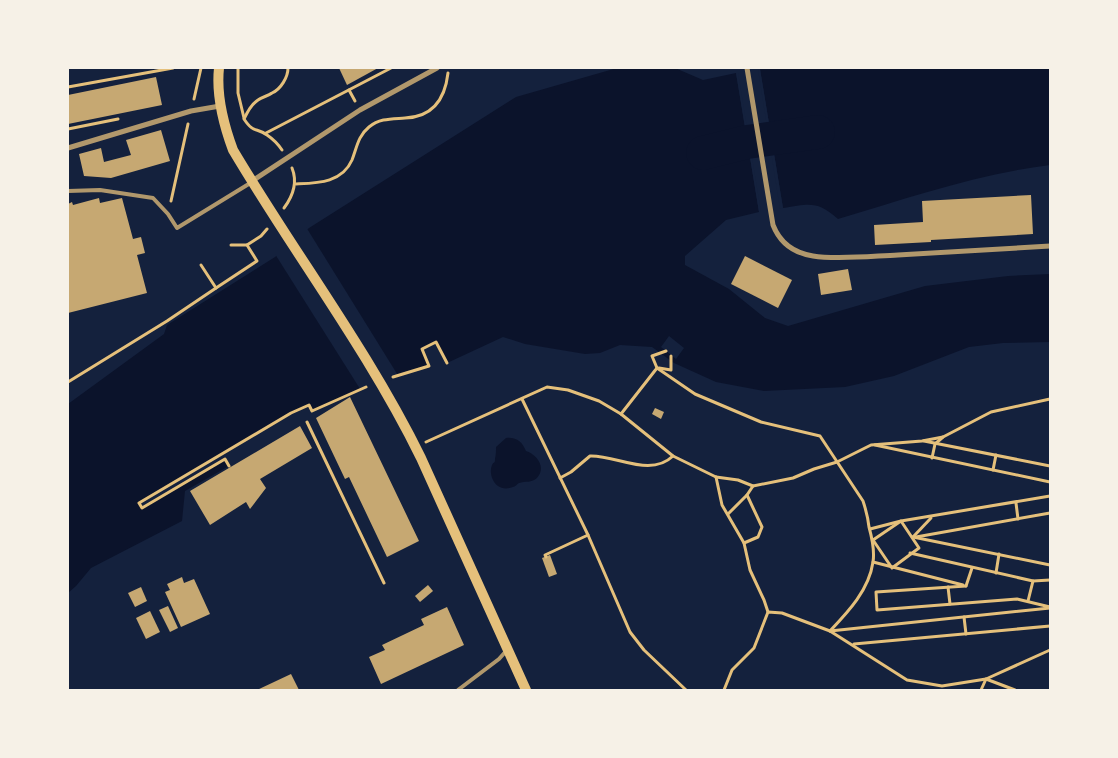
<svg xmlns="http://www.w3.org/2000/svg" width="1118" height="758" font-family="'Open Sans',sans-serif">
<rect width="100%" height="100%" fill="#14213d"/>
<g fill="#0b132b">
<polygon points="617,68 675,68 703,80 736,73 759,212 726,220 685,256 685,265 729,289 765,318 788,326 925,286 1008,276 1050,274 1050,342 1003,343 969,347 894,376 845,387 764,391 716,382 674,363 652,347 620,345 600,353 585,354 525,344 503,337 447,363 437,342 422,349 429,366 402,373 312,411 310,405 291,413 139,503 141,507 225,459 229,466 185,491 182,521 91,568 76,586 68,593 68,404 164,334 167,325 275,257 309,228 516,97"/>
<path d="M770,68H1050V165C978,174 908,198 838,219C817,200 809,204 783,208L760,69Z"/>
<path d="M506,438C517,437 522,442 526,451C536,454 547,467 537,478C532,483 525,481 519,483C517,484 515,487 513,487C508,489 502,489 498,486C492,482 489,472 492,465C494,461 495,464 495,459C496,454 496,451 496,447Z"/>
</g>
<g fill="#14213d">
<polygon points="758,69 760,69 783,208 780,209"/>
<polygon points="736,73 738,73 761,212 759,212"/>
<polygon points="306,227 399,377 362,392 275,254"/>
<polygon points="669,336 684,348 676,359 661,347"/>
</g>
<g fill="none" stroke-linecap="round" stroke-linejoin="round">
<polyline stroke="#0b132b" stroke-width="34" points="703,153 747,142 818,132"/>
</g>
<g fill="#c6a872">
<polygon points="339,68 378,68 347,85"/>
<polygon points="156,77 162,105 68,124 68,95"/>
<polygon points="161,130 170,161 111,178 84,176 79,154 101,148 104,162 131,155 126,140"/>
<polygon points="1031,195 1033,234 931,240 931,242 875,245 874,225 923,222 922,201"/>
<polygon points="99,198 100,203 122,198 133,239 141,237 145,253 137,255 147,293 68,313 68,204 72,202 73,205"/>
<polygon points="745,256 792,280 778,308 731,284"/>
<polygon points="848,269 852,290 821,295 818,274"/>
<polygon points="350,397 419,541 387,557 349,477 345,479 316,418"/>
<polygon points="655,408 664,412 661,419 652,414"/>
<polygon points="300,426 312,448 260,479 266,488 250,509 246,502 210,525 190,491"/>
<polygon points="550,555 557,574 549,577 542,558"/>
<polygon points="182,577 184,583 194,579 210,614 181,627 165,592 170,590 167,584"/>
<polygon points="428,585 433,591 420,602 415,596"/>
<polygon points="141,587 147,601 135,607 128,593"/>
<polygon points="168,606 178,628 170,632 159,610"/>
<polygon points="447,607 464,645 381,684 369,657 385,650 382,645 424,625 421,619"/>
<polygon points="150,611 160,632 146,639 136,618"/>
<polygon points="291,674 299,690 257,690"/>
</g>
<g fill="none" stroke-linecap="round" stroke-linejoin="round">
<g stroke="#e5c07b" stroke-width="3">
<polyline points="238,68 238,93 244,118"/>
<polyline points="68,87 173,68"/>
<polyline points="349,90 355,101"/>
<polyline points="194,99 201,68"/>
<polyline points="68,129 118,119"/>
<polyline points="266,133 391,68"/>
<path d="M282,150C278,144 273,139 267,135C256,127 254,134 244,119C248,111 251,105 258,100C262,97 268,96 272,93C281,89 288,77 288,68"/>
<path d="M296,184C317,183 342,183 352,160C357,147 358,136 369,127C380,118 392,119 405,118C433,117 445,99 448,73"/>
<polyline points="171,201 188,124"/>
<path d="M284,208C293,196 298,183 292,168"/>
<polyline points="247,245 261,236 267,229"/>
<polyline points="216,288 257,261 247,245 231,245"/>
<path d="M666,351L652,356L657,368L695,394L761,422L820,436L863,501C866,510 868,518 869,527C872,538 875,550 873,562C869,590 848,612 830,631"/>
<polyline points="659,368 671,370 671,356"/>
<polyline points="393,377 429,366 422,349 436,342 447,363"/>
<polyline points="68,382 167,321 216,288 201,265"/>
<polyline points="522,399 588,535 630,632 644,650 686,690"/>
<polyline points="621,414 657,368"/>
<polyline points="307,422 384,583"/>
<polyline points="924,441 1050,466"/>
<polyline points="426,442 547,387 568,390 599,401 621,414 673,456 716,477 738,480 753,486 793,478 814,469 837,462 871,445 922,441 943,437 991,412 1050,399"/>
<polyline points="875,445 1050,482"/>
<polyline points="932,458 935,444 943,437"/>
<polyline points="229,466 225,459 142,508 139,503 291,413 309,405 312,411 366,387"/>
<polyline points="993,470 996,455"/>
<polyline points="716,477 722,505 744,543 750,570 764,600 768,612"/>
<path d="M560,478L571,472L590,456C617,455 650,478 673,456"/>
<polyline points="1016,503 1018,519"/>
<polyline points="728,514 747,495 753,486"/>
<polygon points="901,521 919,548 892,568 873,540"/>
<polyline points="870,529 901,521 1050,496"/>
<polyline points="913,537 1050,565"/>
<polyline points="913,537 931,518"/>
<polyline points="916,537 1050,513"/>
<polyline points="744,543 758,537 762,527 747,495"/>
<polyline points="910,553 1033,581 1028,601"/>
<polyline points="546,557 545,555 588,535"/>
<polyline points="873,562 963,585"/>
<polyline points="996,573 999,554"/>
<polyline points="1033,581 1050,580"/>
<polyline points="966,586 876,592 877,610 1017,599 1050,607"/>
<polyline points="966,586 972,568"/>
<polyline points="948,587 950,604"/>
<polyline points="964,617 966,634"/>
<polyline points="830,631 1050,608"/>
<polyline points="854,644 1050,626"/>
<polyline points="724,690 732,670 754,648 768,612 782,613 830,631 907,680 942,686 986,679 1050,650"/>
<polyline points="981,690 986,679 1015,690"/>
</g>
<g stroke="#b1986c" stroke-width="4">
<polyline points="68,191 100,190 153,198 168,214 177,228 252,182"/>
<polyline points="458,690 499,659 507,650"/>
</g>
<g stroke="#b1986c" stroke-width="5">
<path d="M747,68L773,225C780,243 794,253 813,256C837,260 873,256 898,255C949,252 1000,249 1050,246"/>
<polyline points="68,148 191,111 220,106"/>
<polyline points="252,181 360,110 437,68"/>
</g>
<path stroke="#e5c07b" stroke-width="10" d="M219,68C216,96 223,123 233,150C294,253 368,350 421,458L526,690"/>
</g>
<rect width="1118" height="758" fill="none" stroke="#f6f1e7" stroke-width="138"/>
</svg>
